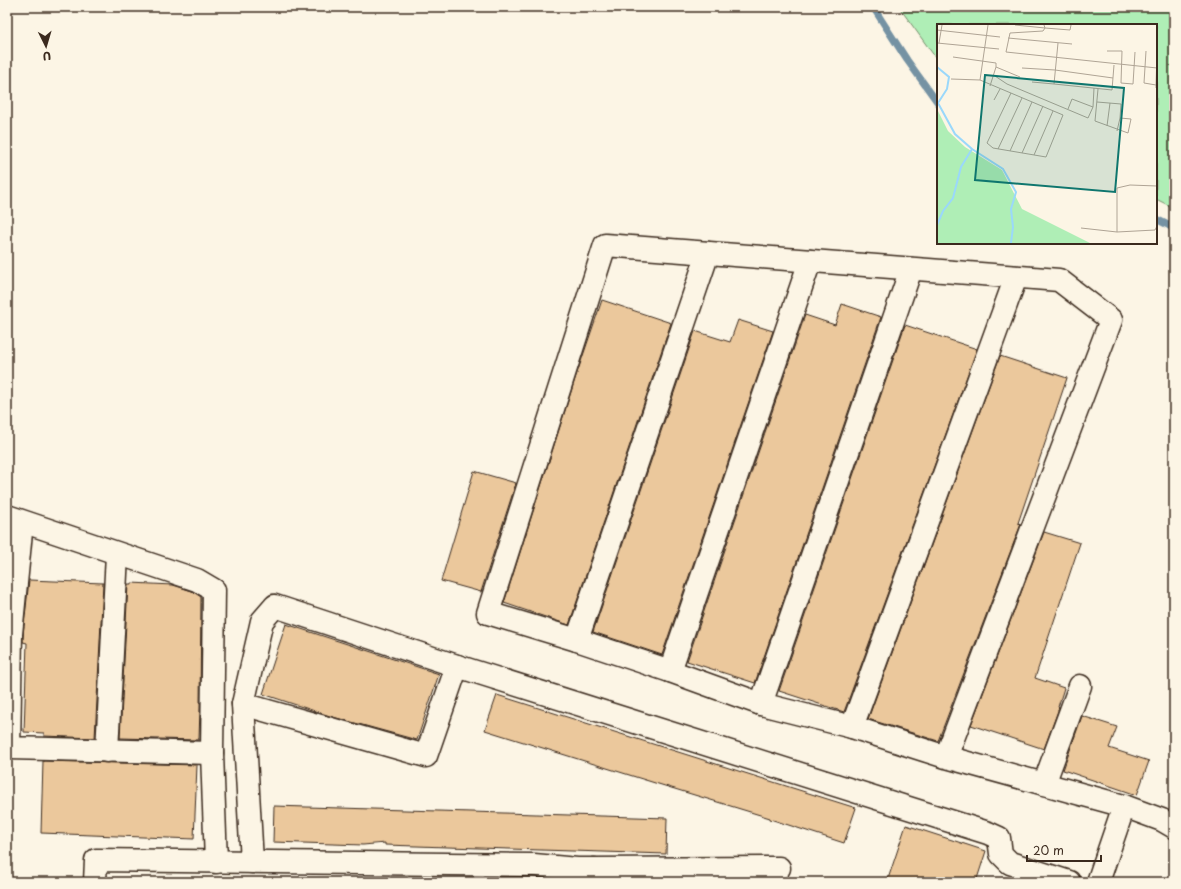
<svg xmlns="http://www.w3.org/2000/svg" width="1181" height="889" font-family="'Playpen Sans',sans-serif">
<rect width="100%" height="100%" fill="#fcf5e5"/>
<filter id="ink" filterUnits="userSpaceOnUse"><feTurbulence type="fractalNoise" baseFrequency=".025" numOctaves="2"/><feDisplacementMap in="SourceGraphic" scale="8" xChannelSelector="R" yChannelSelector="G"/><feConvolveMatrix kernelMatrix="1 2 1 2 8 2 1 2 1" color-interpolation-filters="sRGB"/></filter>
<g filter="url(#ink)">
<polygon fill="#afeeb6" stroke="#758c6a" points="899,7 1174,7 1174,208 1156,199 1156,25 938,25 938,61"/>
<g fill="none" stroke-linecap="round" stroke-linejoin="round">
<g stroke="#7492a3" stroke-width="7">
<polyline points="873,7 907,60 938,103"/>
<polyline points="1156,219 1168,225 1174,229"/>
</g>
</g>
<g fill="#ebc89c" stroke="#3b2a1e">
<polygon points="602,300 671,323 569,625 504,603 575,379"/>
<polygon points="842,304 881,317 755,683 687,661 805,315 835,325"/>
<polygon points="738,320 773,331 662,655 593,632 695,331 730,342"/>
<polygon points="905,325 977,349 844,712 779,691"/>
<polygon points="1000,356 1067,378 1018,523 1021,524 938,741 868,719"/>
<polygon points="474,471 516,483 481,592 441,581"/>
<polygon points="1044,532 1080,543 1035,678 1064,688 1058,707 1059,708 1044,749 971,725"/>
<polygon points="29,580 103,583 95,738 44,736 44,733 24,732 27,643 23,642 23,635"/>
<polygon points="131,583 173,585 192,591 201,597 200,708 199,739 198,739 198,740 120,738 128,584 131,584"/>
<polygon points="286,624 439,674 417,740 333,717 263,694"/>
<polygon points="497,695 856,808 844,843 770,819 770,818 655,783 485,730"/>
<polygon points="1082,716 1117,727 1109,748 1149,761 1137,795 1063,770"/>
<polygon points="43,761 197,765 194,839 41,833"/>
<polygon points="274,806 667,818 666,854 385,845 385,843 363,845 273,842"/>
<polygon points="906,825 986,851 976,882 887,882"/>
</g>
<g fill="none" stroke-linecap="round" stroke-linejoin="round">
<defs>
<g id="minor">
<polyline points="7,516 197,580 214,590 212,753 216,862"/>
<polyline points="7,633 11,634 9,748 212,753"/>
<polyline points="11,634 22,522"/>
<polyline points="577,640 708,253"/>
<polyline points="670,671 810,261"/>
<polyline points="243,704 426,756 457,666"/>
<polyline points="761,704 911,269"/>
<polyline points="852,727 1016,277"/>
<polyline points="107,751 117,554"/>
<polyline points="946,757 1111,320 1059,280 605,245 488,613 577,640 670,671 761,704 852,727 946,757 1124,806 1162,820 1174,827"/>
<polyline points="1044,784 1080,686"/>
<polyline points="252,862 243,704 262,621 275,606 457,666 988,833 999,838 1001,854 1010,863 1069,882"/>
<polyline points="594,869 779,868"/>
<polyline points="95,882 96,860 534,865 577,869 594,869 595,882"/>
<polyline points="1098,882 1124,806"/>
</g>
</defs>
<use href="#minor" stroke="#3b2a1e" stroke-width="25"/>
<use href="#minor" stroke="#fcf5e5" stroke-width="22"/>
</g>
</g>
<g transform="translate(937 24)">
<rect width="220" height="220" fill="#fcf5e5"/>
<path d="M0,85L11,107L28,123L65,146L85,185L153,219H0Z" fill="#afeeb6"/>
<path fill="none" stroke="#9ad8fb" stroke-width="2" d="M0,43L12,53L10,65L1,79L18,110L35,125L24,143L16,174L6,187L0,201M35,125L66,145L79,168L74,185L76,203L74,219"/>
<path fill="none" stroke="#afa495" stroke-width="1" d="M51,1L43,56L126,91L109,133L56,124L50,119L74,69M78,1L108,4L107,1M134,1L133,6L108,4L106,7L73,9L69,28L220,44M0,6L63,13M71,14L135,20M0,19L62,25M2,19L5,1M121,19L117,60L175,66L177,41M170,27H185L184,59L196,60L198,28M209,27L207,59L219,61V64M16,33L59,39V43L83,53M85,44L118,46M118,46L176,54M58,52L70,60L151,94L156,83L157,64M14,55L43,56M95,58L117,60M219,61L220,29M53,62L59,43M57,76L63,65M160,78L184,80L183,94L194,95L191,109L158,97L161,65M131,85L135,75L156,83M170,102L173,79M180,107L183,94M61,125L85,74M73,127L95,78M85,129L106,82M97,131L116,87M144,204L180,208L218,206L220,202M180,208V164L193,161L220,162"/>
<path fill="#0f766e" fill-opacity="0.15" stroke="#0f766e" stroke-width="2" d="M48,51L187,64L178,168L38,156Z"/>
<rect width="220" height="220" fill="none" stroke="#3b2a1e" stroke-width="2"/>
</g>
<rect width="1181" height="889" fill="none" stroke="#fcf5e5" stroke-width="24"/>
<rect x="12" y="12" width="1157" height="865" fill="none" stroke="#3b2a1e" stroke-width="1.5" filter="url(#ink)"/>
<g transform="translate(46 46) rotate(175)" stroke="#fcf5e5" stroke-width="3" paint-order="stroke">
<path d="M0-3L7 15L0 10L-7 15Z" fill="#3b2a1e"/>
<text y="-6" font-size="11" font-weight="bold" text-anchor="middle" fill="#3b2a1e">U</text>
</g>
<path d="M1027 855v6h74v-6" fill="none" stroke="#3b2a1e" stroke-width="2"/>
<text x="1033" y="855" font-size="12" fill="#3b2a1e" stroke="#fcf5e5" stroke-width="3" paint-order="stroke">20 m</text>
</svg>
